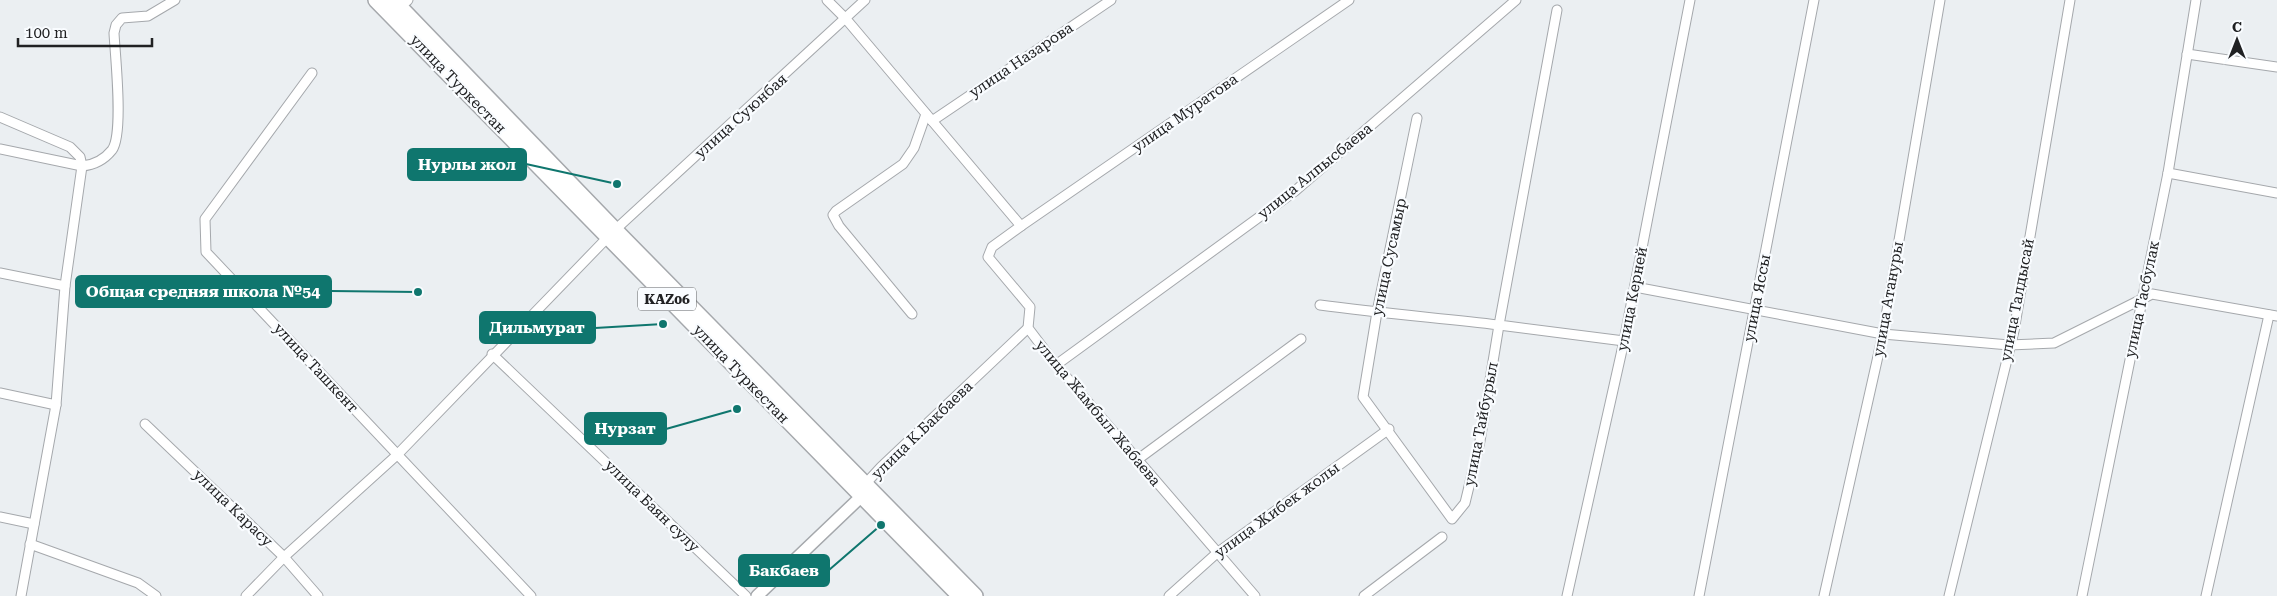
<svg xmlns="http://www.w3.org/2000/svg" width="2277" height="596" font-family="'Roboto Serif',serif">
<rect width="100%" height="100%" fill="#ebeff2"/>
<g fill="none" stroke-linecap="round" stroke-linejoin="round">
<defs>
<g id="minor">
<polyline points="827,0 846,19 1021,226 992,247 988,257 1030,307 1028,328 1056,365 1255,596"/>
<polyline points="400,7 408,0"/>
<polyline points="1557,10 1499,325 1624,341"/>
<polyline points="2187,54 2277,67"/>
<polyline points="312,73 205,219 206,252 531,596"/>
<polyline points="0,117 70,147 80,157 82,166 65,286 56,405 21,596"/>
<polyline points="932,121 1111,0"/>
<path d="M0,149L82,166C94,165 104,160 112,150C124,134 115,54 114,33L116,25L122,18L148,16L175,0"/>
<polyline points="2168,173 2277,193"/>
<polyline points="1021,226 1349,0"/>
<polyline points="615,230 865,0"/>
<polyline points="0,273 65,286"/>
<polyline points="1635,287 1883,334 2009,345 2054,343 2152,294 2277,316"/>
<path d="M1320,305C1379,313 1439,318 1499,325L1480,441L1465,503L1452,519L1363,397L1377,312L1417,118"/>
<polyline points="912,314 839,226 833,215 836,211 903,164 914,148 926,114"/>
<polyline points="492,354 746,596"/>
<polyline points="1056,365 1295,191 1516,0"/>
<polyline points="0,393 56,405"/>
<polyline points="145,424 284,557 318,596"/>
<polyline points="1137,460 1301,339"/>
<polyline points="869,490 869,480 881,467 1028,328"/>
<polyline points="0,517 34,524"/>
<polyline points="30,544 138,583 156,596"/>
<polyline points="246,596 284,557 397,455 607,238"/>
<polyline points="1169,596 1217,553 1389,429"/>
<polyline points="1364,596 1442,537"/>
<polyline points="1567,596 1624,341 1690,0"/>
<polyline points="1699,596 1814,0"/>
<polyline points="1824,596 1883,334 1940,0"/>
<polyline points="1949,596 2014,331 2070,0"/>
<polyline points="2082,596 2168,173 2196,0"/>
<polyline points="2206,596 2269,315"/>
</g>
<polyline id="tertiary" points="757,596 867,491"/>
<g id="trunk">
<polyline points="376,0 960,596"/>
<polyline points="393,0 610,225 975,596"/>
</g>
</defs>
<use href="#minor" stroke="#a5a8ac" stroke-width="11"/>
<use href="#tertiary" stroke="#a5a8ac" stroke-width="14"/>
<use href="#trunk" stroke="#a5a8ac" stroke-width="18"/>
<use href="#minor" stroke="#fff" stroke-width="9"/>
<use href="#tertiary" stroke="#fff" stroke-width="11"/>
<use href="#trunk" stroke="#fff" stroke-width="15"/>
</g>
<g text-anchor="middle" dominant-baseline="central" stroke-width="4.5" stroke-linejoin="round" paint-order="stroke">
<rect fill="#f9fcff" stroke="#616365" stroke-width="1" x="638" y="287.5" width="58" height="23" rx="4"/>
<g font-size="14" font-weight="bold" fill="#202123">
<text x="667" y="299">KАZ06</text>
</g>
<g font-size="15" fill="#202123" stroke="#f9fcff">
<text transform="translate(1021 60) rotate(-34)">улица Назарова</text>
<text transform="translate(458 84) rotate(46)">улица Туркестан</text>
<text transform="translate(1185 113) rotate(-35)">улица Муратова</text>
<text transform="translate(741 116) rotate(-42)">улица Суюнбая</text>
<text transform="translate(1315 171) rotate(-39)">улица Алпысбаева</text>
<text transform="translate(1389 257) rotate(-78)">улица Сусамыр</text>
<text transform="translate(1757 298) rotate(-79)">улица Яссы</text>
<text transform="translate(1632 299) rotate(-79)">улица Керней</text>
<text transform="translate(1888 299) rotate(-80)">улица Атануры</text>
<text transform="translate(2142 299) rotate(-78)">улица Тасбулак</text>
<text transform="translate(2017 300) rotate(-79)">улица Талдысай</text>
<text transform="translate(316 368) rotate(47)">улица Ташкент</text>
<text transform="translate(741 374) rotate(46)">улица Туркестан</text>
<text transform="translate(1098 413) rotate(50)">улица Жамбыл Жабаева</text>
<text transform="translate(1481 424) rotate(-79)">улица Тайбурыл</text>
<text transform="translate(922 430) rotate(-44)">улица К.Бакбаева</text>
<text transform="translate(652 506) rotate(44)">улица Баян сулу</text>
<text transform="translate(233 508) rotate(44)">улица Карасу</text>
<text transform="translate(1277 510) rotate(-36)">улица Жибек жолы</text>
</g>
</g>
<path fill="none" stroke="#0f766e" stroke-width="2" d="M617 184L526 164M418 292L331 291M663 324L595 328M737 409L666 429M881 525L829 570"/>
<g fill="#0f766e" stroke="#f9fcff" stroke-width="2">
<circle cx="617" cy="184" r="5"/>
<circle cx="418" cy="292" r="5"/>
<circle cx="663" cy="324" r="5"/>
<circle cx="737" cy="409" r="5"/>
<circle cx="881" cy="525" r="5"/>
</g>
<g fill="#0f766e" stroke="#0f766e" stroke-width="2">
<rect x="408" y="149" width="118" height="31" rx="5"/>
<rect x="76" y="276" width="255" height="31" rx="5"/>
<rect x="480" y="312" width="115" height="31" rx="5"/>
<rect x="585" y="413" width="81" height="31" rx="5"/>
<rect x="739" y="555" width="90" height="31" rx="5"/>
</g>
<g font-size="16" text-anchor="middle" font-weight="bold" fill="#fff">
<text x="467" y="170">Нурлы жол</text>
<text x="203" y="297">Общая средняя школа №54</text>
<text x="537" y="333">Дильмурат</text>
<text x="625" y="434">Нурзат</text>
<text x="784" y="576">Бакбаев</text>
</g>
<g transform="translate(2237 40)" stroke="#f9fcff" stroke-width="4" paint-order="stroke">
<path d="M0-4L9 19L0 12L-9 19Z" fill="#202123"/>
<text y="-8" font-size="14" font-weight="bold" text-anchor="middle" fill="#202123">С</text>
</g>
<path d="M18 38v8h134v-8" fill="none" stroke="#202123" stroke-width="2.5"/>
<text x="25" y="38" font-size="15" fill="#202123" stroke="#f9fcff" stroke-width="4" paint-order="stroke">100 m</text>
</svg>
